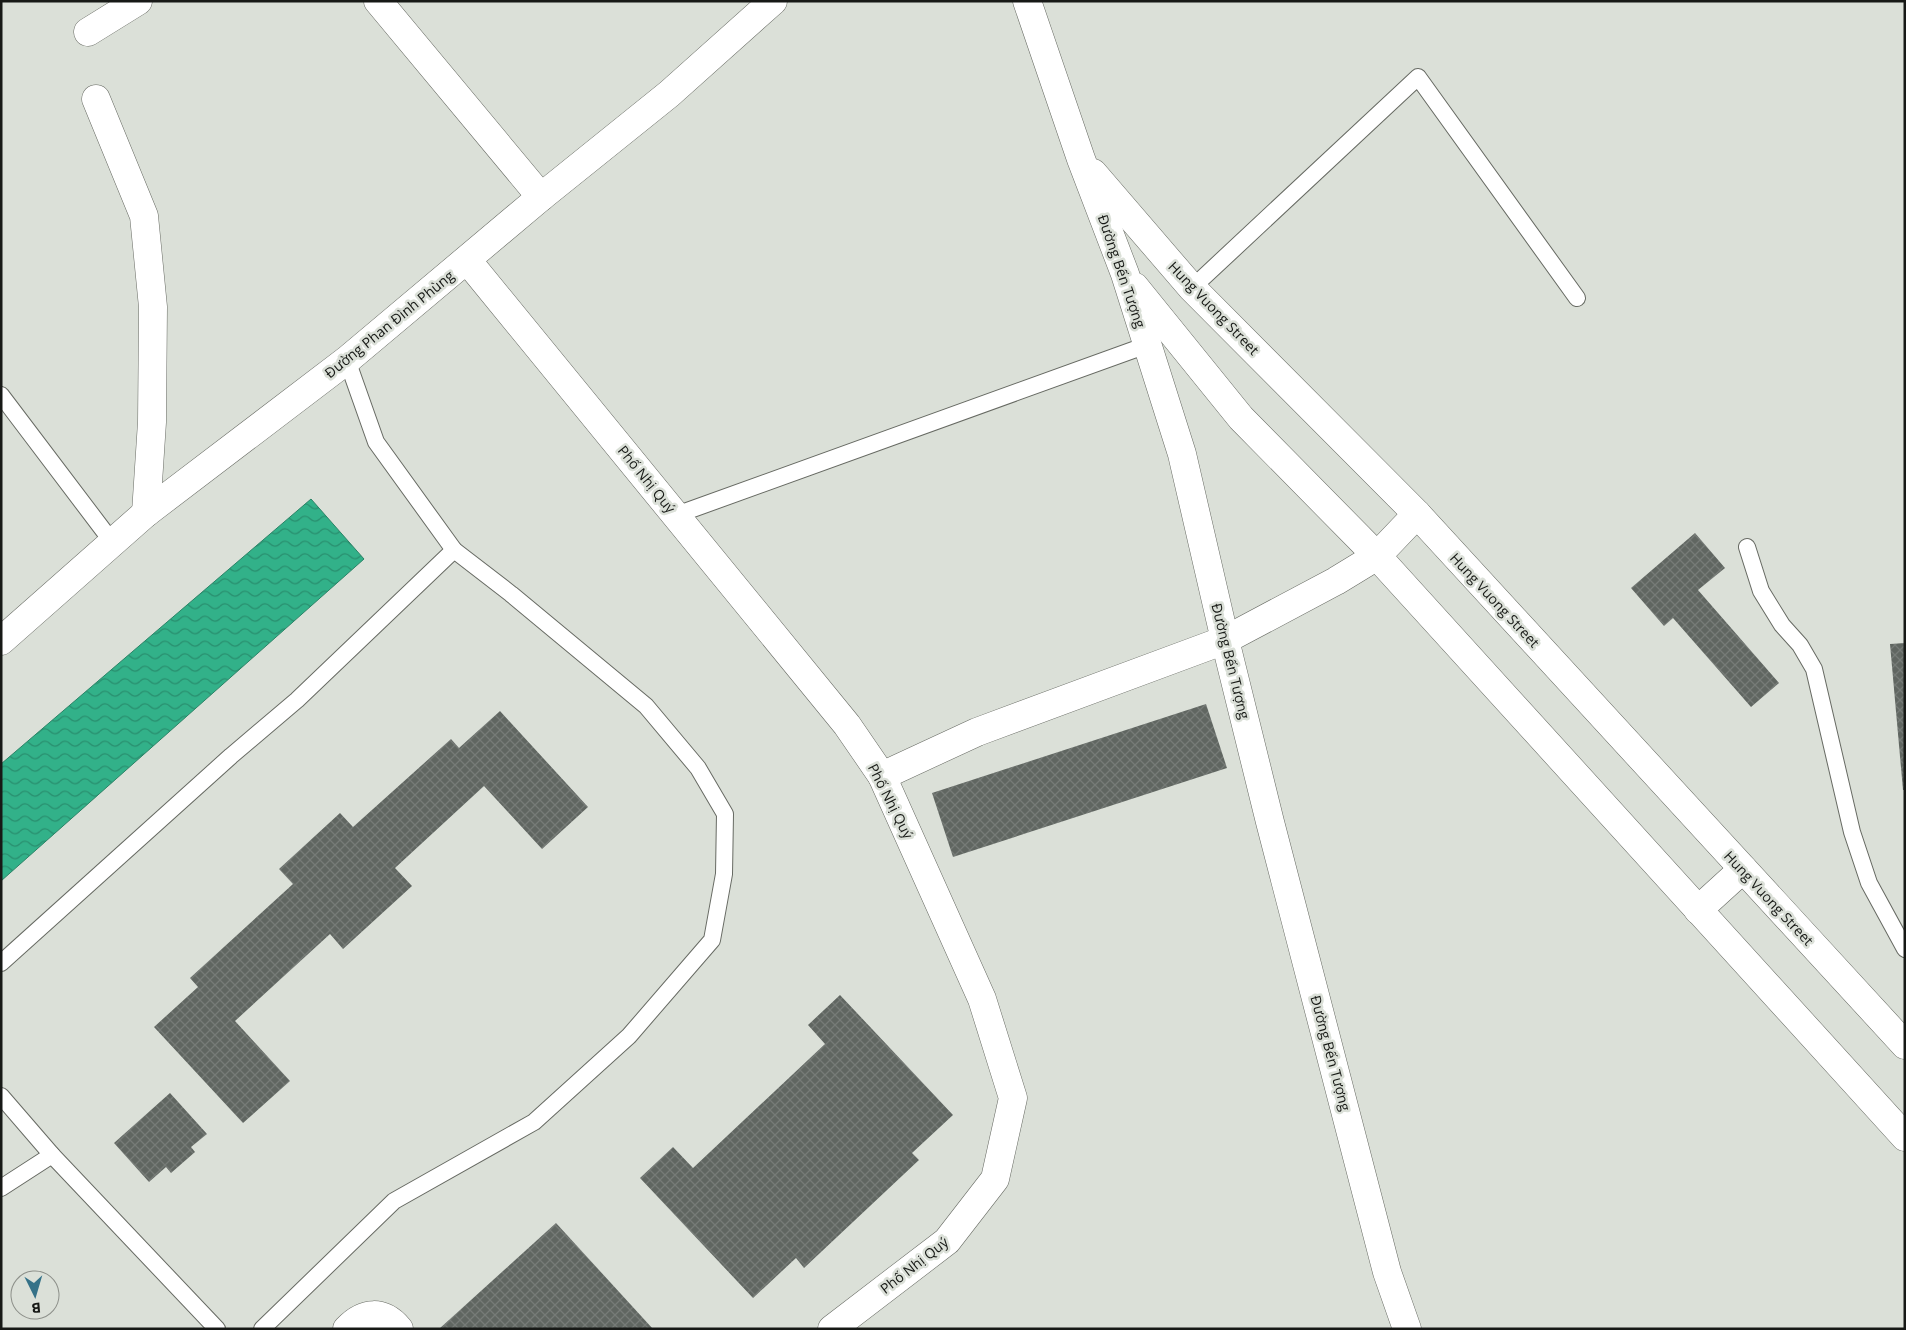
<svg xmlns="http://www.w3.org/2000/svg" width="1906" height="1330" font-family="'Open Sans',sans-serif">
<defs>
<pattern id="water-waves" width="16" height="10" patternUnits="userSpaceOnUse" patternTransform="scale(1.25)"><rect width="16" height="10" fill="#32b189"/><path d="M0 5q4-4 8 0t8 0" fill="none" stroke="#298f6f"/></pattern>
<pattern id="building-cross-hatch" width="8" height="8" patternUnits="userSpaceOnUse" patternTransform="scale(1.25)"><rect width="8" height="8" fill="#606661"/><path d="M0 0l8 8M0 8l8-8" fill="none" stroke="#767b77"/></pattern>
</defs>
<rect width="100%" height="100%" fill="#dbe0d8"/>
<polygon fill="url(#water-waves)" stroke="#2a8366" points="311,499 364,559 1,881 1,764"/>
<g fill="url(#building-cross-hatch)">
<polygon points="1695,533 1725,568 1698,590 1779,683 1751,707 1673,618 1664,626 1631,588"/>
<polygon points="1905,643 1905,790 1903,790 1890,644"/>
<polygon points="1206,704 1227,768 953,857 932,793"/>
<polygon points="500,711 588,807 542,849 484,786 395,868 412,886 343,949 330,934 235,1021 290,1081 243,1123 154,1027 198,987 190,978 293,884 279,869 340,813 353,827 451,739 459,748"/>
<polygon points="840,995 953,1115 912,1153 919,1160 804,1268 796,1258 753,1298 640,1178 673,1147 693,1168 825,1044 808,1025"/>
<polygon points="170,1093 207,1134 191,1147 195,1152 171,1173 166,1167 149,1182 114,1143"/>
<polygon points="556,1223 653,1329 439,1329"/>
</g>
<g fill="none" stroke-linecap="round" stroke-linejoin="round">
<defs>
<g id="service">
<polyline points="1192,288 1418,77 1577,298"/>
<polyline points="1,395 113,543"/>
<polyline points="676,515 1147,345"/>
<polyline points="1747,547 1761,591 1782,625 1800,645 1814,669 1852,832 1869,883 1905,949"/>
<polyline points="1,963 231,756 297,700 454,550"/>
<polyline points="1,1096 52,1155 217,1329"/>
<polyline points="1,1188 52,1155"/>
<polyline points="262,1329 394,1201 534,1122 629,1036 712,940 724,874 725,814 698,768 646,706 511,594 454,550 376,442 347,360"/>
</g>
<g id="minor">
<polyline points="378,1 541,197"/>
<polyline points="88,32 138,1"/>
<polyline points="96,99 144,216 153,307 152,422 146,513"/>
<polyline points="467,260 847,725 882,776 982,999 1013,1098 995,1179 947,1241 832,1329"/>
<polyline points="882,776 977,732 1225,640 1336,581 1377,556 1417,514"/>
<path d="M347,1329C364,1311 383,1310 399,1329"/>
</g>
<g id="tertiary">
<polyline points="1027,1 1081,159 1125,274 1182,454 1225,640 1270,822 1387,1272 1407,1329"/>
<polyline points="1093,173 1192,288 1417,514 1905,1045"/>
<polyline points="1135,287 1241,418 1377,556 1905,1137"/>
<polyline points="1,641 146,513 347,360 541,197 669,94 773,1"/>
<polyline points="1698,910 1743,869"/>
</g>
</defs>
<use href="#service" stroke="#676a63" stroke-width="18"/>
<use href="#minor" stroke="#676a63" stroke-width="29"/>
<use href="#tertiary" stroke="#676a63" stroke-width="29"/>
<use href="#service" stroke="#fff" stroke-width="16"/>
<use href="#minor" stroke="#fff" stroke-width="28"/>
<use href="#tertiary" stroke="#fff" stroke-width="28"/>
</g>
<g text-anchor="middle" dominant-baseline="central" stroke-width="5" stroke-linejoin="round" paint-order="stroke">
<g font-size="14" fill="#171916" stroke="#dbe0d8">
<text transform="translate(1122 271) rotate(71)">Đường Bến Tượng</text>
<text transform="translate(1214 308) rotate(46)">Hung Vuong Street</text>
<text transform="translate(389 324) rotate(-39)">Đường Phan Đình Phùng</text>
<text transform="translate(647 479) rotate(51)">Phố Nhị Quý</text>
<text transform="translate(1495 600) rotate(47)">Hung Vuong Street</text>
<text transform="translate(1231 661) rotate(76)">Đường Bến Tượng</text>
<text transform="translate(891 801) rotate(63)">Phố Nhị Quý</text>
<text transform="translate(1769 898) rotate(47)">Hung Vuong Street</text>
<text transform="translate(1331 1053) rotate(75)">Đường Bến Tượng</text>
<text transform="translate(914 1265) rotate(-38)">Phố Nhị Quý</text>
</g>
</g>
<rect width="1906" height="1330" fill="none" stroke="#171916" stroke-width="5"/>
<g transform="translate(35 1295) rotate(175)"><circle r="24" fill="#dbe0d8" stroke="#8d908a"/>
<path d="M0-4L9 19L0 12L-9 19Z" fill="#357288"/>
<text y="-8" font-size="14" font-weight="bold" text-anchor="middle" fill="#171916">B</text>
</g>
</svg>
